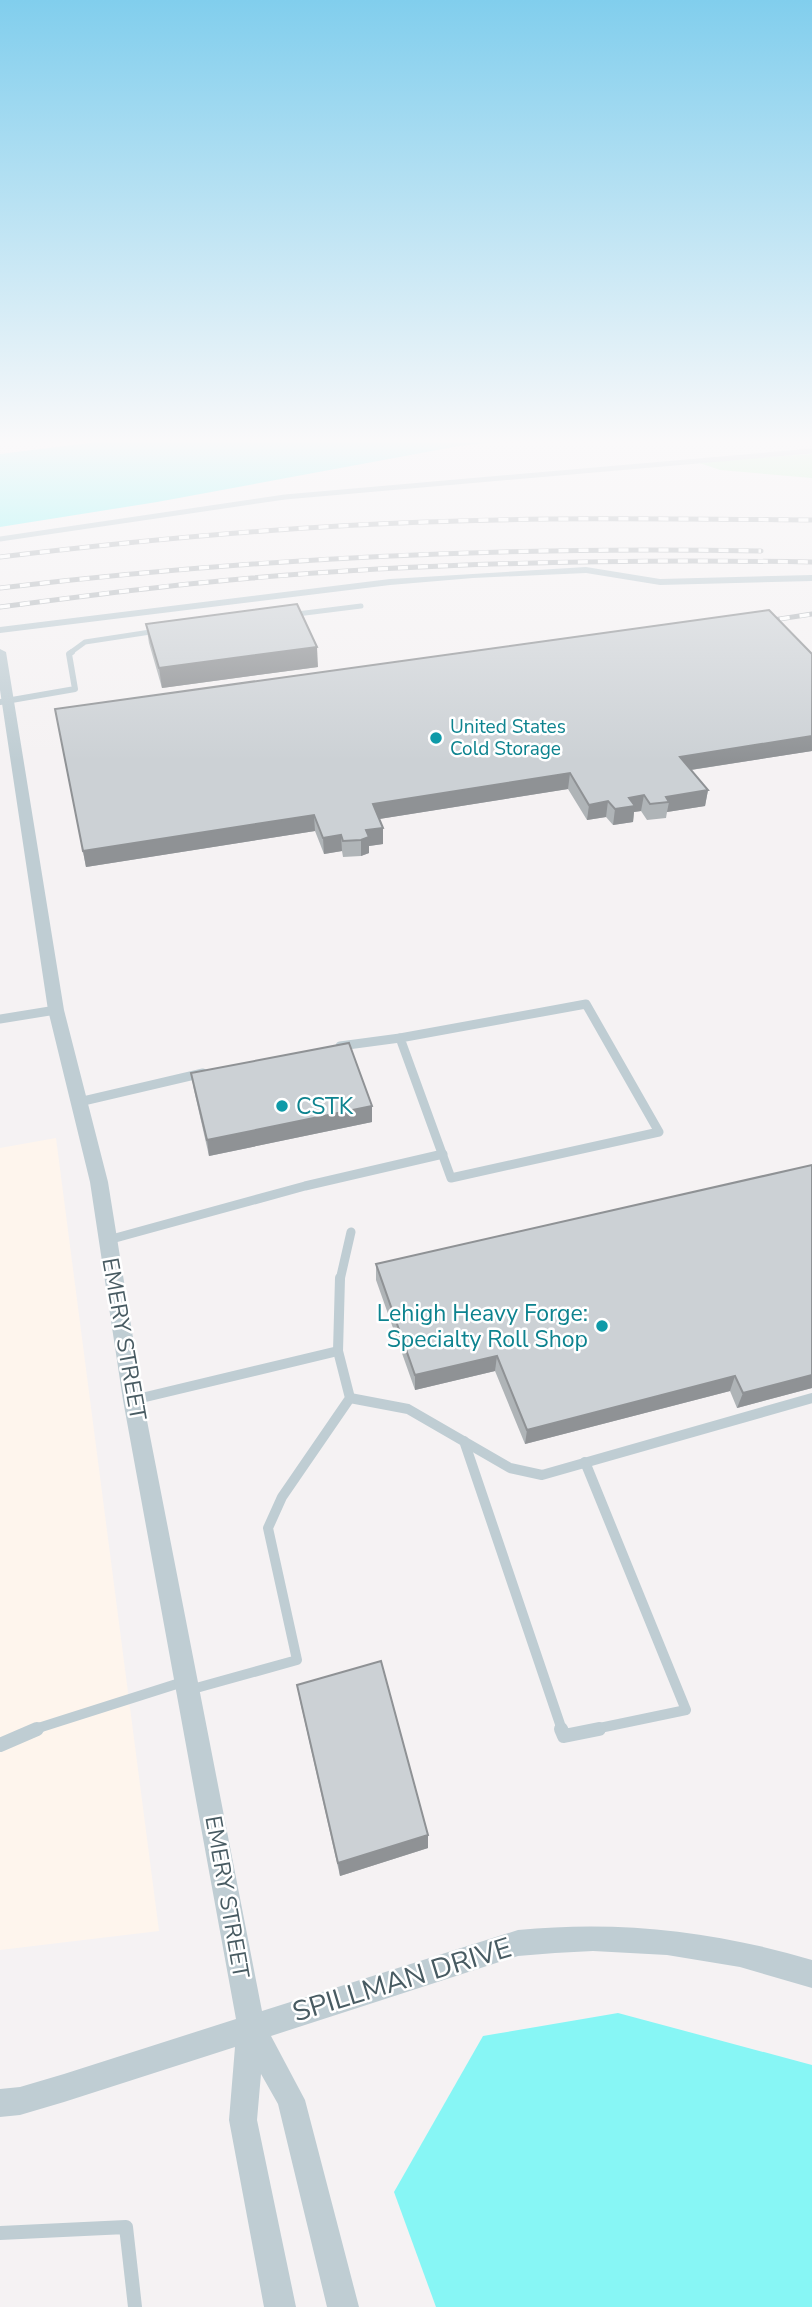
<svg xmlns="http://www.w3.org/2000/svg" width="812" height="2307" font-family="'Nunito Sans',sans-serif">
<rect width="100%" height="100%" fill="#f5f2f3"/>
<polygon fill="#fef5ed" points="56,1138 159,1931 0,1950 0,1148"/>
<polygon fill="#bef5c8" points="812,454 812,478 720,470 697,462"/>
<g fill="#87f6f5">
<polygon points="129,438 538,438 459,446 157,502 0,527 0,454"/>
<polygon points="618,2013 812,2065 812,2307 436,2307 394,2192 483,2036"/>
</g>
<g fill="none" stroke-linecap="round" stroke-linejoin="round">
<polyline stroke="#72d790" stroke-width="2" stroke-dasharray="3.5 2" stroke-linecap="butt" points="0,441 27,438"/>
<g stroke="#bfcdd3" stroke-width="5">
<polyline points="0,539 285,497 812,451"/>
<polyline points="289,615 361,606"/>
<polyline points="70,653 85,642 157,631"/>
</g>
<polyline stroke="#bfcdd3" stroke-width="6" points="0,702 75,689 69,654 72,652"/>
<g stroke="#bfcdd3" stroke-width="9">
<polygon points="586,1004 659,1132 451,1178 400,1038"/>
<polyline points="0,1019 56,1010"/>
<polyline points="340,1046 400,1038"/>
<polyline points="79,1102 203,1073"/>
<polyline points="108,1240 305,1186 443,1154"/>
<polyline points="340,1280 351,1232"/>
</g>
<g stroke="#bfcdd3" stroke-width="10">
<polyline points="350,1398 408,1409 510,1468 542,1475 812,1398"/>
<polyline points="133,1400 338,1351"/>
<polyline points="464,1441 562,1730"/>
<polyline points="585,1462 686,1710 590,1730"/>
<polyline points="189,1690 297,1660 268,1528 282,1497 350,1398 338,1351 340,1278"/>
<polyline points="32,1730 186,1681"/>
</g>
<g stroke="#bfcdd3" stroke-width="14">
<polyline points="561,1729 564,1736 599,1729"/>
<polyline points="0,1745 37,1729"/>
<polyline points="0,2233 126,2227 135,2307"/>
</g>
<g fill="#bfcdd3" fill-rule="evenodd">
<polygon points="586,567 660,579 812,575 812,581 660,585 586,573 473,578 390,585 0,633 0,627 390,579"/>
<path d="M0,649L6,652L64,1010L108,1182L143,1400L262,2011L518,1930C619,1920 715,1931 812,1960V1988L740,1967L667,1955L593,1951L555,1953L518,1956L271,2036L305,2100L359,2307H327L278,2104L261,2074L257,2120L296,2307H264L229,2120L235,2047L64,2102L20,2115L0,2117V2089L20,2087L64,2074L236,2019L123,1400L90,1182L48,1010L0,690Z"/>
</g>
<defs>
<g id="rail">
<path d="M0,557C141,540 282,527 424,522C553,517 683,519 812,520"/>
<path d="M0,588C253,558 506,546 761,551"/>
<path d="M0,607C84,596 168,585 252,578C438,562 625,559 812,562"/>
<polyline points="760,622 812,614"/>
</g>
</defs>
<use href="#rail" stroke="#b4b9bd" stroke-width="5"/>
<use href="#rail" stroke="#fff" stroke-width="3.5" stroke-dasharray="10" stroke-linecap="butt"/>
</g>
<g fill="#afb4b7">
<polygon points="146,624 318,667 162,688 149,643"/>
<polygon points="55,709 812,751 691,770 708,790 705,806 667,812 666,818 647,820 641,811 634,812 633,822 613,825 606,817 587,820 568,789 379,819 383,828 383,844 369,846 369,853 361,856 343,857 342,851 324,854 315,831 86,867"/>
<polygon points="191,1073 372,1122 209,1156 194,1090"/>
<polygon points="812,1165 812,1388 737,1408 730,1391 525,1444 495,1371 415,1390 376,1280 376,1264"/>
<polygon points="297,1685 428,1848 340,1876 300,1701"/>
</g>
<g fill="#8f9295">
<polygon points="317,647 318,667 162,688 159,668"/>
<polygon points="812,736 812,751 677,772 680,757"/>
<polygon points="570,773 568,789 373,820 373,804"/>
<polygon points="708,790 705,806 667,812 669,802 666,797"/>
<polygon points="644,795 641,811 634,812 633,822 613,825 615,809 629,798"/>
<polygon points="608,801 606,817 587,820 589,805"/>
<polygon points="314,815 315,831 86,867 83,851"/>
<polygon points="383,828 383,844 369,846 369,853 361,856 361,840 366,830"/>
<polygon points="341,835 342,851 324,854 323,838"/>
<polygon points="372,1106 372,1122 209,1156 207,1140"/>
<polygon points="497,1356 495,1371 415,1390 415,1375"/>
<polygon points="812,1375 812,1388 737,1408 743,1393"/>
<polygon points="735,1376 730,1391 525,1444 527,1430"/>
<polygon points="428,1835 428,1848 340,1876 338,1863"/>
</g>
<g fill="#ccd1d5" stroke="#8f9295" stroke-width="2">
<polygon points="297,604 317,647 159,668 146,624"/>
<polygon points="769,610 812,654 812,736 680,757 708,790 666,797 669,802 650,804 644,795 629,798 635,806 615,809 608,801 589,805 570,773 373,804 383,828 366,830 369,837 361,840 343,841 341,835 323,838 314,815 83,851 55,709"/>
<polygon points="349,1043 372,1106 207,1140 191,1073"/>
<polygon points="812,1165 812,1375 743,1393 735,1376 527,1430 497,1356 415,1375 376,1264"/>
<polygon points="381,1661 428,1835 338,1863 297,1685"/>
</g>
<linearGradient id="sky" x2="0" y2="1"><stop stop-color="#81ceed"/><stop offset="0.58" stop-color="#faf9fa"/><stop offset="1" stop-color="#faf9fa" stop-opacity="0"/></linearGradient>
<rect width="812" height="761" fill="url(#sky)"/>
<g fill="#0f9aa8" stroke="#fff" stroke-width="2.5">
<circle cx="436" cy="738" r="7"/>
<circle cx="282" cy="1106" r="7"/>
<circle cx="602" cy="1326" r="7"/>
</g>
<g text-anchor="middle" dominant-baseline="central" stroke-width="5" stroke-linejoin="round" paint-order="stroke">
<g font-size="19" fill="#0d838f" stroke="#fff" text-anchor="start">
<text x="450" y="727">United States<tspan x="450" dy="22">Cold Storage</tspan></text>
</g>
<g font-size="23" fill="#0d838f" stroke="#fff" text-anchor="start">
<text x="296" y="1106">CSTK</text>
<text x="588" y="1313" text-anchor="end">Lehigh Heavy Forge:<tspan x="588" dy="26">Specialty Roll Shop</tspan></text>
</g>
<g font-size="23" fill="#485b62" stroke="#fff">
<text transform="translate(124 1339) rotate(80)">EMERY STREET</text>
<text transform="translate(227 1897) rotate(80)">EMERY STREET</text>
</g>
<g font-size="28" fill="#485b62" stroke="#fff">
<text transform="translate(402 1980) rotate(-17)">SPILLMAN DRIVE</text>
</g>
</g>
</svg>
